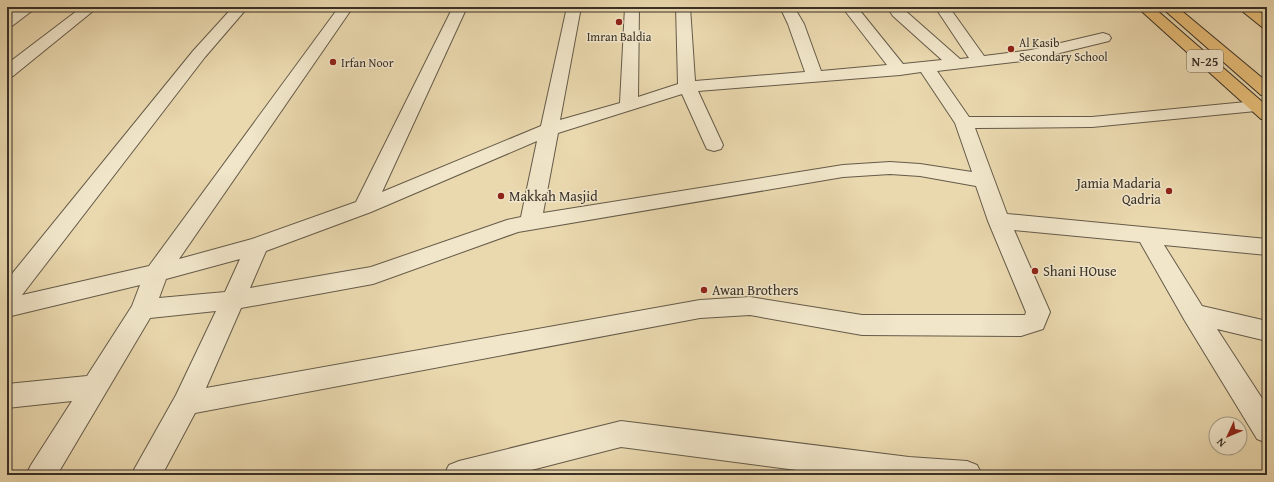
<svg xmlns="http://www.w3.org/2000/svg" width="1274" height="482" font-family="'Gentium Book Plus',serif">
<rect width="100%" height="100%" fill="#ead8ae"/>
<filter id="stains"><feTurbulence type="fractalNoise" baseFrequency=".005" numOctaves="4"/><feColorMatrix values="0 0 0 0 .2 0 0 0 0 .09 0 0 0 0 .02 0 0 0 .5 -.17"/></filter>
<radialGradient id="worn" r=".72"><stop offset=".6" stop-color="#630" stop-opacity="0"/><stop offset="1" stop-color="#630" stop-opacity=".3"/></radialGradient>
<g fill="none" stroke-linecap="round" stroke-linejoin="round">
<defs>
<g id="street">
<polygon points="20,7 37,7 12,26 7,28 7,16"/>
<polygon points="82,7 98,7 13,76 7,77 7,64"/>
<path d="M233,7H248L205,57L22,295L149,266L339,7H353L179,259L252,239L356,202L453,7H467L382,192L541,126L567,7H581L560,120L620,103L625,7H639L638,97L678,84L676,7H690L695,81L805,72L788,24L780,7H794L804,24L821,71L887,65L842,7H857L903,64L942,60L893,16L887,7H901L960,59L969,58L935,7H949L984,56L1031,50L1103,33L1109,35L1111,38L1109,41L1031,60L937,71L969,117H1092L1256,101L1262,102L1265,106L1262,110L1256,111L1092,127L975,128L1007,214L1267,239V255L1164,245L1202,306L1267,321V341L1217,329L1267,406V443L1257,439L1185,321L1140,242L1014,230L1050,312L1043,329L1021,336L862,335L750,315L700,318L195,413L162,475H131L176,395L216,311L150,318L57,475H26L31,465L72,401L7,408V384L87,376L132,306L140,285L7,317V280L193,51ZM921,72L955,123L972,172L920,164L890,162L843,165L543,213L558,133L682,94L705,145L707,149L714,151L721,149L723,145L698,91L900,75ZM537,141L521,217L507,220L371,267L250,288L266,251L371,212ZM890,174L920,176L976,186L988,221L1026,312L1025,315H862L750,297L700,300L206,388L241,308L373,284L518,232L843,177ZM240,259L225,292L159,298L166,279Z"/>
<polygon points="621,421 909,457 967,461 977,465 982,475 835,475 621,447 512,475 444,475 449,465 459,461"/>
</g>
<g id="highway">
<polygon points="1137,7 1153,7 1267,106 1267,120 1261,119"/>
<polygon points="1161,7 1177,7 1267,82 1267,96 1261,95"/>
<polygon points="1237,7 1253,7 1267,17 1267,29 1262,27"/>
</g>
</defs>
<use href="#street" stroke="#655b49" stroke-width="2"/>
<use href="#highway" stroke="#393127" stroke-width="2"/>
<use href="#street" fill="#f1e6ca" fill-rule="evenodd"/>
<use href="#highway" fill="#e5bc77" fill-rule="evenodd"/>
</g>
<g fill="#8f2418" stroke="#f1e6ca" stroke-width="1.5">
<circle cx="619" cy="22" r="4"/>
<circle cx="1011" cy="49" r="4"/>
<circle cx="333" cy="62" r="4"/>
<circle cx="1169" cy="191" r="4"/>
<circle cx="501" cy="196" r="4"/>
<circle cx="1035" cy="271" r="4"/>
<circle cx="704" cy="290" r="4"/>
</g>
<g text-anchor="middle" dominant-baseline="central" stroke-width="3" stroke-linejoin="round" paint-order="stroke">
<g font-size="12" fill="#393127" stroke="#f1e6ca" text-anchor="start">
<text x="619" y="36" text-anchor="middle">Imran Baldia</text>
<text x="1019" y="42">Al Kasib<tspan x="1019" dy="14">Secondary School</tspan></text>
<text x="341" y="62">Irfan Noor</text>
</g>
<rect fill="#f1e6ca" stroke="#706758" stroke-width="1" x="1187" y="50" width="36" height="22" rx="3"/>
<g font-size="13" font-weight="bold" fill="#393127">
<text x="1205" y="61">N-25</text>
</g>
<g font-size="14" fill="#393127" stroke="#f1e6ca" text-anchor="start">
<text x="1161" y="183" text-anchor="end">Jamia Madaria<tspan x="1161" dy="16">Qadria</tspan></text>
<text x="509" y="196">Makkah Masjid</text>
<text x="1043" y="271">Shani HOuse</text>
<text x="712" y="290">Awan Brothers</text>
</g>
</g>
<rect width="1274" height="482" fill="none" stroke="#ead8ae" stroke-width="24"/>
<rect x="8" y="8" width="1258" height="466" fill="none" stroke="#393127" stroke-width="2"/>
<rect x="12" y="12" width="1250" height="458" fill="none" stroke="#393127"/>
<g transform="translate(1228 436) rotate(226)"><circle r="19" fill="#f1e6ca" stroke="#a79e89"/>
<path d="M0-3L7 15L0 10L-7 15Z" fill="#8f2418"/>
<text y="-6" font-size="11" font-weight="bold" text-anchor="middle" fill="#393127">N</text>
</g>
<rect width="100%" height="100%" filter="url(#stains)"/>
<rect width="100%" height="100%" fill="url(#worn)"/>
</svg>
